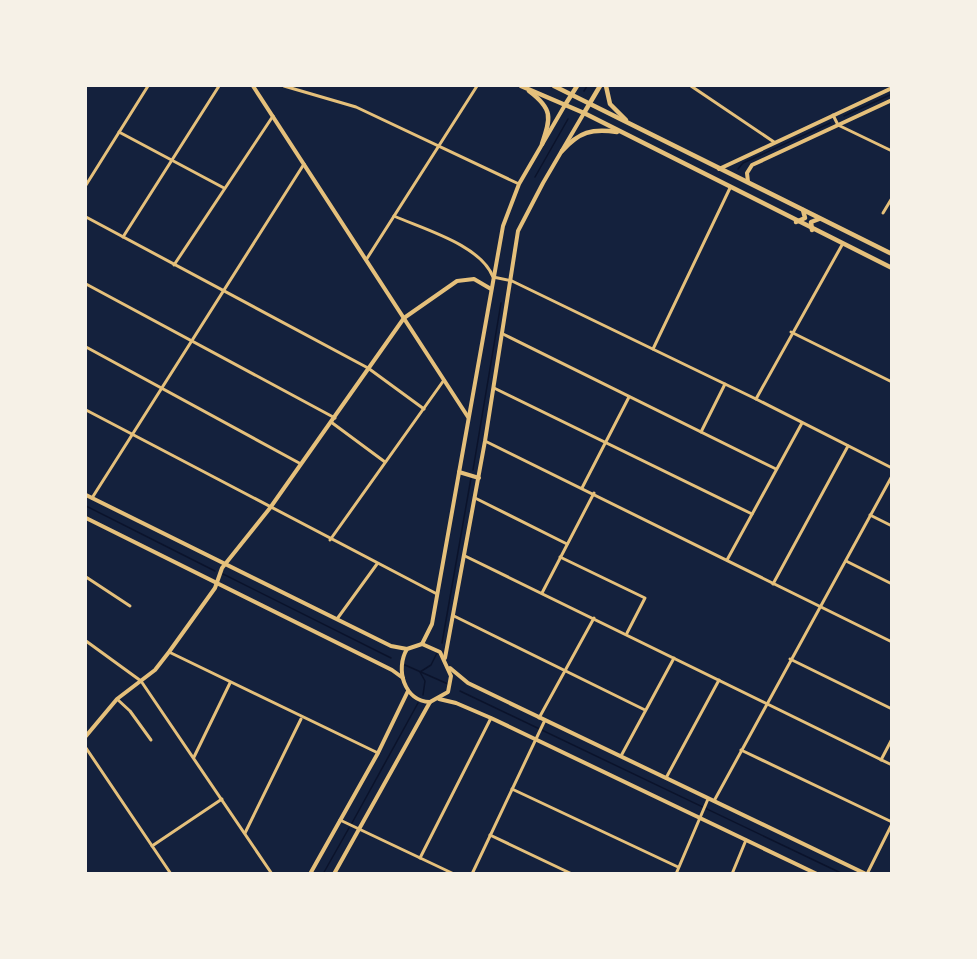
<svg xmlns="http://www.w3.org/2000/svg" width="977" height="959" font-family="Ubuntu,sans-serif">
<rect width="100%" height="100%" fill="#14213d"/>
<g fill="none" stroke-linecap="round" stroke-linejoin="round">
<g stroke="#0b132b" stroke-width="1.5">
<polyline points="584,91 587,86"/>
<polyline points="844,116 892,94"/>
<polyline points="738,169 743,163 830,123"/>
<polyline points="535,177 568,119"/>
<polyline points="473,470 501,303"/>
<polyline points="86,506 215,571"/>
<polyline points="223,574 391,658"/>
<polyline points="442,643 471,478"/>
<polyline points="405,665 448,684"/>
<polyline points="460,691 843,874"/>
<polyline points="423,695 425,681 420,672 431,665 437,653"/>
<polyline points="352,823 418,703"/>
<polyline points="323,874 349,828"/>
</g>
<g stroke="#e5c07b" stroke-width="3">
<polyline points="284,86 356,107 519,184"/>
<polyline points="691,86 774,142"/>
<polyline points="833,115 838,125 892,151"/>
<polyline points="119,132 224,188"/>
<polyline points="86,185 148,86"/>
<polyline points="883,213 892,198"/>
<path d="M394,216C423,229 481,245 493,277L512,281L756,399L892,468"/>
<polyline points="86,217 368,368 424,409"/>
<polyline points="123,237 219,86"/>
<polyline points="366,260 477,86"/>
<polyline points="174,265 273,116"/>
<polyline points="86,284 335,418"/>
<polyline points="791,332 892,382"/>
<polyline points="503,334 776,469"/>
<polyline points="86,347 301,464"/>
<polyline points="653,349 730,188"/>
<polyline points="494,388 752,514"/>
<polyline points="756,399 842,245"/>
<polyline points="86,410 437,594"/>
<polyline points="331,422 385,462"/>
<polyline points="701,432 725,384"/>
<polyline points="485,441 892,642"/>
<polyline points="582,488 629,397"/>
<polyline points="92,498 304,164"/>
<polyline points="475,498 567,544"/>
<polyline points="870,515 892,526"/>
<polyline points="330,540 444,380"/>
<polyline points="465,556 892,765"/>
<polyline points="560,557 645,598 627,633"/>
<polyline points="727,560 802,423"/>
<polyline points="846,561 892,584"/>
<polyline points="86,577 130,606"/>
<polyline points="773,584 848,446"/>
<polyline points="542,593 594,493"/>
<polyline points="454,616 645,710"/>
<polyline points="337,619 377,564"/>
<polyline points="86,641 141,681 272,874"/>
<polyline points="169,652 378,753"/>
<polyline points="790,659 892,709"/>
<polyline points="117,699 130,711 151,740"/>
<polyline points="539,718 594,618"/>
<polyline points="86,748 171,874"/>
<polyline points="741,750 892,822"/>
<polyline points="621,756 674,658"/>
<polyline points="194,757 230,683"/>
<polyline points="881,760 892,739"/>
<polyline points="666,778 719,680"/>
<polyline points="512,789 678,867"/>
<polyline points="714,801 892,476"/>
<polyline points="340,820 454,874"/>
<polyline points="245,833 301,719"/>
<polyline points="490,835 572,874"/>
<polyline points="152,846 222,799"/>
<polyline points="420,858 491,718"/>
<polyline points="472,874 545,720"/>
<polyline points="676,874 708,799"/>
<polyline points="732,874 746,840"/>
<polyline points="867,874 892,824"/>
</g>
<g stroke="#e5c07b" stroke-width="4">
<polyline points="253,86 468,417"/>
<polyline points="719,169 892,88"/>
<polyline points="748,182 747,173 752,165 892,100"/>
<polyline points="86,736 117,699 155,670 169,652 215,588 222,568 270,508 404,318 457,281 474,279 491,289"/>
</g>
<g stroke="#e5c07b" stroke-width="4">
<polyline points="459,472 479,478"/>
<polyline points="86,495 391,646 407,649"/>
<polyline points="86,518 392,670 403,678"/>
<polyline points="422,644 432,624 503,226 519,184 565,105"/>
<path d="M422,644L440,652L451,676L448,692L430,702C404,701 395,669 407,649Z"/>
<polyline points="445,658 485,441 518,231 543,183 584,113"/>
<polyline points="450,668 468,683 866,874"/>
<polyline points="439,699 456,703 491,718 817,874"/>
<polyline points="310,874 378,753 408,691"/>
<polyline points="334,874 430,702"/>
</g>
<g stroke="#e5c07b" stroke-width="4.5">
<polyline points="565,105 577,86"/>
<polyline points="584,113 600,86"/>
</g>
<g stroke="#e5c07b" stroke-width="4.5">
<polyline points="521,86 584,113 892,268"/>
<polyline points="554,86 892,254"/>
<polyline points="606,86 610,104 626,120"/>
<path d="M529,91C553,109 551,117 542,144"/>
<path d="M562,151C579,132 592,128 617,132"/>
<polyline points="796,222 805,218 803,210"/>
<polyline points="812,230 811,222 819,219"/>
</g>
</g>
<rect width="977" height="959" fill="none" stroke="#f6f1e7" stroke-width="174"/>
</svg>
